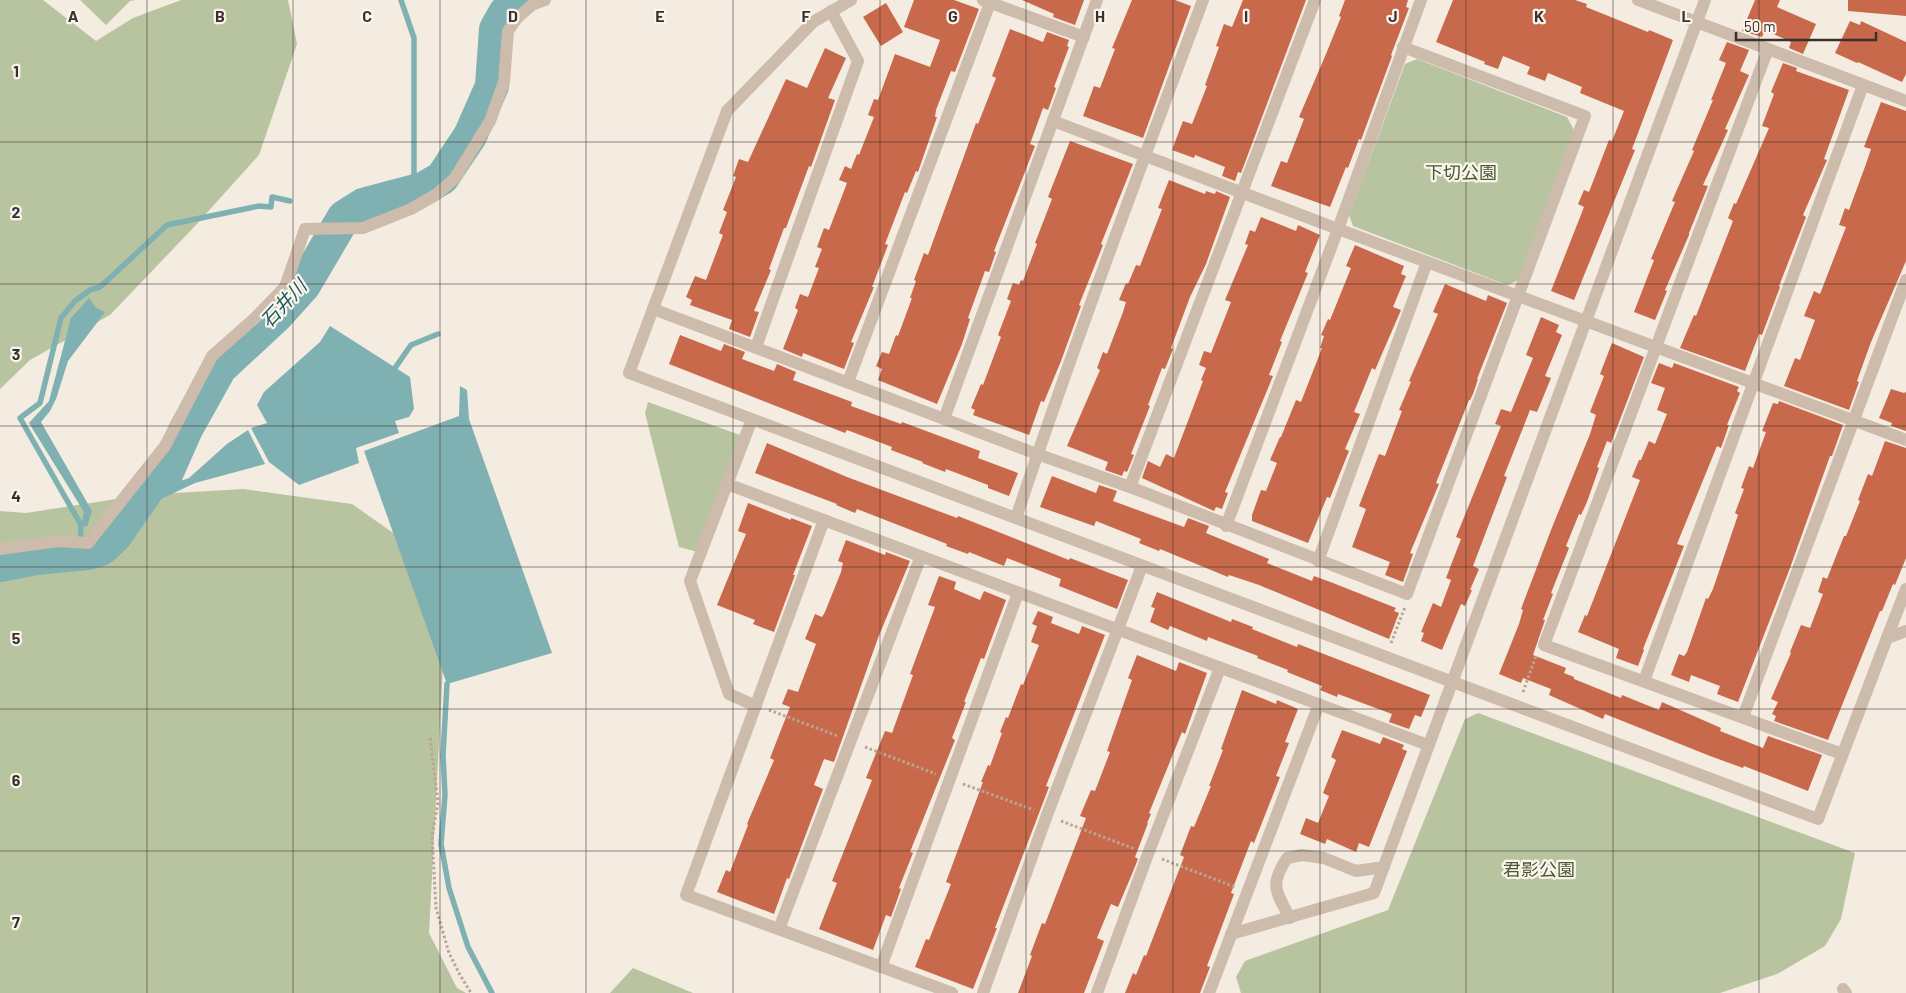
<svg xmlns="http://www.w3.org/2000/svg" width="1906" height="993" font-family="Barlow,'Noto Sans JP',sans-serif">
<rect width="100%" height="100%" fill="#f4ebe1"/>
<g fill="#b8c4a0">
<polygon points="0,0 43,0 96,41 133,18 181,0 288,0 297,44 259,155 195,226 110,315 30,360 0,389"/>
<polygon points="80,0 136,0 130,1 106,25"/>
<polygon points="1417,59 1567,117 1574,130 1519,280 1507,285 1353,226 1349,215 1405,64"/>
<polygon points="648,402 740,435 698,552 679,547 645,413"/>
<polygon points="243,489 352,504 406,542 443,666 429,933 457,988 466,993 0,993 0,511 26,513 142,495"/>
<polygon points="1478,713 1855,853 1841,919 1825,946 1777,974 1720,993 1241,993 1236,977 1245,961 1388,910 1465,719"/>
<polygon points="633,968 693,993 610,993"/>
</g>
<g fill="#7fb0b2">
<polygon points="89,298 96,308 105,312 68,361 56,399 50,411 41,422 92,511 87,527 81,525 84,512 29,423 49,401 71,318"/>
<polygon points="330,326 410,377 414,409 409,417 395,421 399,433 356,448 359,463 299,485 269,462 251,428 267,423 257,405 264,392 320,342"/>
<polygon points="460,386 467,390 469,419 552,653 447,684 364,451 459,416"/>
<polygon points="248,430 265,464 195,483 142,508 155,490 189,478 227,444"/>
</g>
<g fill="none" stroke-linecap="round" stroke-linejoin="round">
<g stroke="#7fb0b2" stroke-width="5.5">
<polyline points="401,0 414,38 414,191"/>
<polyline points="395,368 411,345 438,334"/>
<polyline points="139,502 155,496"/>
<polyline points="80,554 81,525 20,418 40,403 61,318 75,301 90,290 100,287 167,225 259,206 271,207 272,197 290,201"/>
<polyline points="447,684 443,755 445,795 441,844 449,888 468,947 492,993"/>
</g>
<polyline stroke="#7fb0b2" stroke-width="34" points="0,565 36,558 88,553 101,549 115,536 154,480 166,474 186,429 220,368 276,316 304,285 344,217 363,205 423,189 442,178 470,136 492,86 496,29 505,13 519,0"/>
</g>
<g fill="#c8694b">
<polygon points="914,0 954,0 979,9 955,72 951,71 936,110 935,117 937,117 918,172 916,171 907,193 905,192 885,244 888,245 872,287 874,287 851,342 854,343 844,369 803,353 802,357 783,349 798,310 795,308 800,294 808,297 819,268 815,267 822,249 817,247 824,228 829,230 847,183 839,180 845,166 851,169 857,154 859,155 874,117 868,115 874,99 878,100 895,54 930,67 940,40 904,27"/>
<polygon points="1022,0 1084,0 1075,25 1053,17 1054,14"/>
<polygon points="1132,0 1175,0 1191,6 1143,138 1083,116 1094,86 1100,88 1115,49 1112,48"/>
<polygon points="1243,0 1306,0 1241,173 1238,172 1235,181 1222,176 1225,167 1195,155 1194,158 1172,150 1183,121 1192,124 1207,86 1205,85 1219,47 1216,46 1224,24 1232,27"/>
<polygon points="1345,0 1408,0 1406,7 1409,8 1391,55 1392,56 1361,140 1359,139 1348,168 1346,167 1330,207 1271,186 1281,161 1287,163 1304,119 1299,117 1326,54 1341,17 1339,16"/>
<polygon points="1453,0 1575,0 1587,4 1586,7 1648,32 1649,30 1673,40 1632,149 1635,150 1574,300 1551,291 1584,207 1578,204 1584,190 1589,192 1609,140 1612,141 1624,111 1580,93 1582,87 1548,73 1545,81 1527,74 1530,67 1503,56 1498,69 1484,64 1485,62 1436,42"/>
<polygon points="1755,0 1780,0 1777,7 1816,24 1803,54 1789,48 1791,42 1765,30 1762,37 1742,31"/>
<polygon points="1848,0 1906,0 1906,16 1848,11"/>
<polygon points="886,3 903,32 881,46 863,17"/>
<polygon points="1850,21 1860,25 1861,21 1906,42 1906,74 1902,82 1858,62 1857,63 1835,53"/>
<polygon points="1010,29 1043,42 1047,32 1069,40 1067,46 1069,47 1054,87 1056,88 1048,110 1043,108 1030,144 1035,146 994,251 996,252 989,272 985,271 968,318 970,319 962,344 937,404 878,380 882,369 876,366 882,352 889,354 896,335 898,336 912,298 910,298 916,281 914,280 924,253 928,255 976,123 978,124 996,78 992,76"/>
<polygon points="1727,42 1749,50 1740,71 1749,75 1725,129 1728,130 1703,185 1708,186 1689,233 1689,235 1665,290 1667,291 1655,320 1634,312 1654,260 1651,259 1675,202 1672,201 1694,151 1692,150 1713,100 1711,100 1726,63 1719,60"/>
<polygon points="825,48 846,58 828,98 835,100 811,167 809,166 786,228 784,228 769,269 771,270 754,311 759,312 750,337 729,329 732,320 690,305 692,300 686,297 695,276 706,280 723,235 719,233 727,212 723,210 736,177 733,176 739,159 748,162 786,79 807,88"/>
<polygon points="1783,63 1797,68 1796,71 1849,90 1824,159 1827,160 1803,215 1806,217 1779,286 1780,287 1762,335 1759,334 1745,371 1680,348 1694,315 1696,316 1733,221 1728,218 1734,203 1736,204 1769,128 1762,126 1774,94 1771,92"/>
<polygon points="1881,102 1906,111 1906,261 1871,342 1857,381 1859,382 1849,410 1784,386 1795,358 1800,360 1815,320 1804,316 1814,291 1820,294 1846,227 1839,225 1845,208 1849,210 1866,164 1871,149 1864,147"/>
<polygon points="1070,141 1133,164 1101,244 1103,245 1079,305 1081,306 1061,361 1044,402 1041,401 1029,435 973,415 975,410 971,408 981,384 983,385 1001,337 998,335 1011,301 1007,299 1013,283 1019,285 1021,280 1023,281 1037,244 1035,243 1052,199 1048,197"/>
<polygon points="1169,180 1205,194 1206,191 1215,194 1216,191 1230,197 1206,264 1190,297 1171,348 1173,349 1165,369 1162,368 1148,405 1150,406 1131,454 1134,455 1127,472 1124,471 1122,476 1105,470 1108,462 1067,446 1100,370 1097,368 1103,352 1107,354 1123,312 1126,302 1119,300 1126,283 1128,284 1136,265 1140,266 1162,209 1158,208"/>
<polygon points="1261,217 1296,231 1298,225 1320,235 1305,272 1308,273 1280,341 1282,342 1269,375 1273,376 1225,492 1228,493 1222,509 1216,507 1214,511 1142,478 1148,461 1160,467 1166,454 1174,458 1203,381 1201,380 1206,368 1199,365 1204,351 1211,353 1231,302 1225,300 1248,245 1245,244 1250,230 1255,232"/>
<polygon points="1355,245 1404,266 1401,274 1406,276 1393,307 1401,310 1375,370 1372,368 1354,412 1360,414 1345,449 1349,451 1330,498 1327,497 1308,543 1252,521 1252,515 1261,490 1266,491 1277,463 1270,460 1280,437 1281,437 1296,400 1301,402 1322,348 1320,348 1324,336 1321,335 1328,319 1330,320 1351,268 1346,266"/>
<polygon points="1445,284 1486,301 1488,295 1507,303 1477,379 1478,379 1473,394 1470,400 1469,400 1436,483 1439,484 1410,553 1413,554 1403,582 1385,575 1390,562 1352,547 1366,509 1359,506 1379,454 1385,456 1402,411 1399,410 1411,382 1409,381 1438,314 1433,312"/>
<polygon points="1541,317 1559,325 1556,332 1562,335 1545,376 1551,378 1537,412 1530,410 1504,476 1507,477 1473,566 1479,569 1470,590 1472,590 1465,606 1461,604 1442,650 1421,641 1424,633 1421,632 1433,603 1441,607 1451,580 1446,578 1461,539 1456,537 1501,426 1495,424 1501,409 1511,412 1533,358 1526,355"/>
<polygon points="680,335 721,351 724,344 745,352 742,359 774,371 777,364 796,372 793,380 852,402 851,406 901,424 902,422 980,451 978,458 1018,473 1009,496 988,488 988,485 946,469 945,472 922,463 923,462 891,450 892,447 847,430 845,433 669,364"/>
<polygon points="1612,343 1644,357 1611,443 1607,441 1597,467 1599,468 1587,502 1581,515 1579,514 1566,546 1569,548 1551,593 1553,594 1543,620 1545,620 1533,655 1566,668 1564,673 1574,677 1574,679 1621,698 1622,695 1659,710 1662,702 1721,728 1720,731 1763,748 1768,736 1822,755 1808,791 1744,766 1743,768 1710,756 1605,714 1603,719 1549,695 1551,689 1523,678 1521,683 1499,674 1519,624 1523,610 1521,609 1551,530 1590,434 1596,415 1590,412 1604,376 1600,374"/>
<polygon points="1659,363 1672,368 1674,363 1739,387 1737,391 1740,393 1727,425 1729,425 1721,448 1717,446 1677,544 1684,546 1643,649 1644,650 1638,666 1616,658 1619,649 1578,632 1585,615 1587,616 1640,480 1632,477 1639,460 1641,460 1649,441 1655,444 1667,414 1657,410 1665,388 1651,383"/>
<polygon points="1891,389 1904,393 1906,392 1906,431 1891,426 1892,423 1879,418"/>
<polygon points="1779,401 1843,425 1832,456 1830,456 1790,568 1738,702 1717,694 1720,686 1691,675 1689,682 1671,675 1679,654 1684,656 1687,652 1706,598 1708,599 1713,589 1738,515 1735,513 1744,489 1741,488 1749,466 1753,468 1766,432 1762,431 1773,403 1778,404"/>
<polygon points="1885,441 1906,448 1906,558 1895,585 1893,584 1882,611 1880,611 1828,740 1774,721 1776,716 1772,714 1778,702 1771,699 1791,653 1790,652 1801,625 1810,628 1823,594 1818,592 1823,577 1827,579 1844,536 1846,536 1860,501 1858,500 1868,474 1872,476"/>
<polygon points="767,443 847,477 957,518 958,516 1069,560 1070,558 1128,580 1117,609 1059,586 1061,579 1007,558 1004,566 969,552 968,554 946,546 947,544 857,509 855,513 836,505 837,504 755,473"/>
<polygon points="1052,476 1096,493 1099,485 1117,491 1113,501 1184,527 1188,518 1209,526 1206,533 1269,559 1267,563 1312,581 1314,576 1333,583 1396,608 1394,611 1399,613 1389,639 1259,585 1229,575 1228,577 1160,549 1159,551 1139,543 1141,539 1096,521 1094,526 1040,507"/>
<polygon points="748,503 791,520 791,518 812,526 793,575 795,575 774,632 753,624 755,620 717,605 746,534 738,531"/>
<polygon points="846,540 885,555 886,552 910,561 878,638 834,762 824,759 814,785 823,789 789,879 787,878 774,914 717,892 726,870 730,872 748,825 747,824 774,760 770,758 790,707 782,704 788,689 798,692 816,644 805,639 815,614 822,617 825,612 841,572 843,563 838,561"/>
<polygon points="939,576 956,582 954,589 980,600 984,591 1006,600 984,659 981,658 964,702 966,702 952,738 955,740 910,852 913,853 899,888 901,889 891,917 886,915 873,950 819,929 837,883 832,881 872,780 866,778 885,731 892,733 913,675 910,674 935,607 928,605"/>
<polygon points="1157,592 1231,622 1232,619 1253,627 1252,629 1297,647 1298,644 1430,695 1421,717 1415,715 1409,729 1389,722 1392,714 1338,694 1337,697 1320,690 1322,686 1287,672 1288,670 1257,658 1258,656 1208,637 1207,641 1170,626 1168,630 1150,622 1155,608 1151,607"/>
<polygon points="1038,611 1053,617 1051,623 1079,634 1082,626 1105,635 1046,786 1049,787 995,928 997,928 973,989 915,967 926,939 929,940 951,884 946,882 983,782 981,782 988,765 990,766 1002,733 1000,732 1006,717 1008,718 1021,684 1023,685 1039,645 1031,642 1037,626 1032,624"/>
<polygon points="1137,655 1176,671 1179,662 1207,673 1185,734 1182,732 1149,813 1151,814 1147,823 1148,823 1135,857 1138,859 1132,874 1118,907 1111,904 1097,938 1104,941 1084,993 1018,993 1032,956 1030,955 1042,923 1045,924 1086,818 1080,816 1091,790 1095,791 1110,752 1107,751 1132,680 1128,678"/>
<polygon points="1242,690 1276,704 1277,700 1298,709 1285,742 1289,743 1276,776 1280,777 1254,843 1251,841 1231,893 1234,894 1207,966 1210,967 1200,993 1125,993 1133,973 1136,975 1144,955 1146,956 1184,857 1180,855 1191,826 1194,827 1211,786 1209,786 1223,750 1221,749"/>
<polygon points="1342,730 1380,744 1383,737 1404,745 1402,749 1407,751 1369,847 1359,843 1356,852 1327,839 1325,844 1300,834 1306,818 1318,823 1329,796 1323,793 1336,760 1331,757"/>
</g>
<g fill="none" stroke-linecap="round" stroke-linejoin="round">
<g stroke="#b9a596" stroke-width="3" stroke-dasharray="2.5 2.5" stroke-linecap="butt">
<polyline points="1391,643 1405,607"/>
<polyline points="1523,692 1536,656"/>
<polyline points="769,710 838,736"/>
<polyline points="430,738 438,802 432,837 436,908 449,953 460,975 471,993"/>
<polyline points="865,747 936,774"/>
<polyline points="963,784 1034,810"/>
<polyline points="1061,821 1135,849"/>
<polyline points="1162,859 1235,887"/>
</g>
<g stroke="#cdbbac" stroke-width="12">
<polyline points="851,0 813,22 727,111 629,373 1818,819 1887,638 1906,631"/>
<polyline points="983,0 1084,37"/>
<polyline points="1638,0 1906,101"/>
<polyline points="1768,49 1544,645 1842,754"/>
<polyline points="1053,121 1338,229 1906,440"/>
<polyline points="653,309 1037,454 1130,487 1407,594 1585,116 1403,47"/>
<polyline points="756,347 858,61 831,11"/>
<polyline points="848,382 990,3"/>
<polyline points="752,419 690,581 729,694 756,706"/>
<polyline points="944,419 1097,0"/>
<polyline points="727,484 1428,745"/>
<polyline points="1130,487 1315,0"/>
<path d="M1016,518C1074,344 1139,172 1203,0"/>
<polyline points="824,520 686,895 952,993"/>
<polyline points="1226,526 1338,229 1421,0"/>
<polyline points="0,549 58,541 88,543 165,446 212,356 255,318 285,287 305,229 363,228 411,209 437,194 455,178 490,121 504,82 508,31 517,18 532,5 545,0"/>
<polyline points="1318,561 1427,262"/>
<polyline points="1887,638 1906,589"/>
<polyline points="1644,681 1863,85"/>
<polyline points="1743,717 1906,280"/>
<path d="M1290,918C1276,892 1269,885 1287,858L1302,855L1324,858L1356,871L1384,867"/>
<polyline points="779,929 921,556"/>
<polyline points="1231,934 1374,893 1705,0"/>
<polyline points="881,967 1018,593"/>
<polyline points="1843,989 1846,993"/>
<polyline points="983,993 1047,815 1142,566"/>
<polyline points="1097,993 1148,854 1220,668"/>
<polyline points="1209,993 1319,704"/>
</g>
</g>
<path fill="none" stroke="#3b302b" stroke-width="1" stroke-opacity="0.55" d="M147,0V993M293,0V993M440,0V993M586,0V993M733,0V993M880,0V993M1026,0V993M1173,0V993M1320,0V993M1466,0V993M1613,0V993M1759,0V993M0,142H1906M0,284H1906M0,426H1906M0,567H1906M0,709H1906M0,851H1906"/>
<g text-anchor="middle" dominant-baseline="central" stroke-width="4.5" stroke-linejoin="round" paint-order="stroke">
<g font-size="18" fill="#4a5a2e" stroke="#fbf5ee">
<text x="1461" y="172">下切公園</text>
<text x="1539" y="869">君影公園</text>
</g>
<g font-size="19" font-style="italic" fill="#1f5a5e" stroke="#fbf5ee">
<text transform="translate(283 303) rotate(-47)">石井川</text>
</g>
</g>
<g font-size="16" text-anchor="middle" font-weight="bold" fill="#3b302b" stroke="#fbf5ee" stroke-width="4.5" stroke-linejoin="round" paint-order="stroke">
<text x="73" y="22">A</text>
<text x="220" y="22">B</text>
<text x="367" y="22">C</text>
<text x="513" y="22">D</text>
<text x="660" y="22">E</text>
<text x="806" y="22">F</text>
<text x="953" y="22">G</text>
<text x="1100" y="22">H</text>
<text x="1246" y="22">I</text>
<text x="1393" y="22">J</text>
<text x="1539" y="22">K</text>
<text x="1686" y="22">L</text>
<text x="16" y="77">1</text>
<text x="16" y="218">2</text>
<text x="16" y="360">3</text>
<text x="16" y="502">4</text>
<text x="16" y="644">5</text>
<text x="16" y="786">6</text>
<text x="16" y="928">7</text>
</g>
<path d="M1736 32v8h140v-8" fill="none" stroke="#3b302b" stroke-width="2.5"/>
<text x="1744" y="32" font-size="15" fill="#3b302b" stroke="#fbf5ee" stroke-width="4" paint-order="stroke">50 m</text>
</svg>
